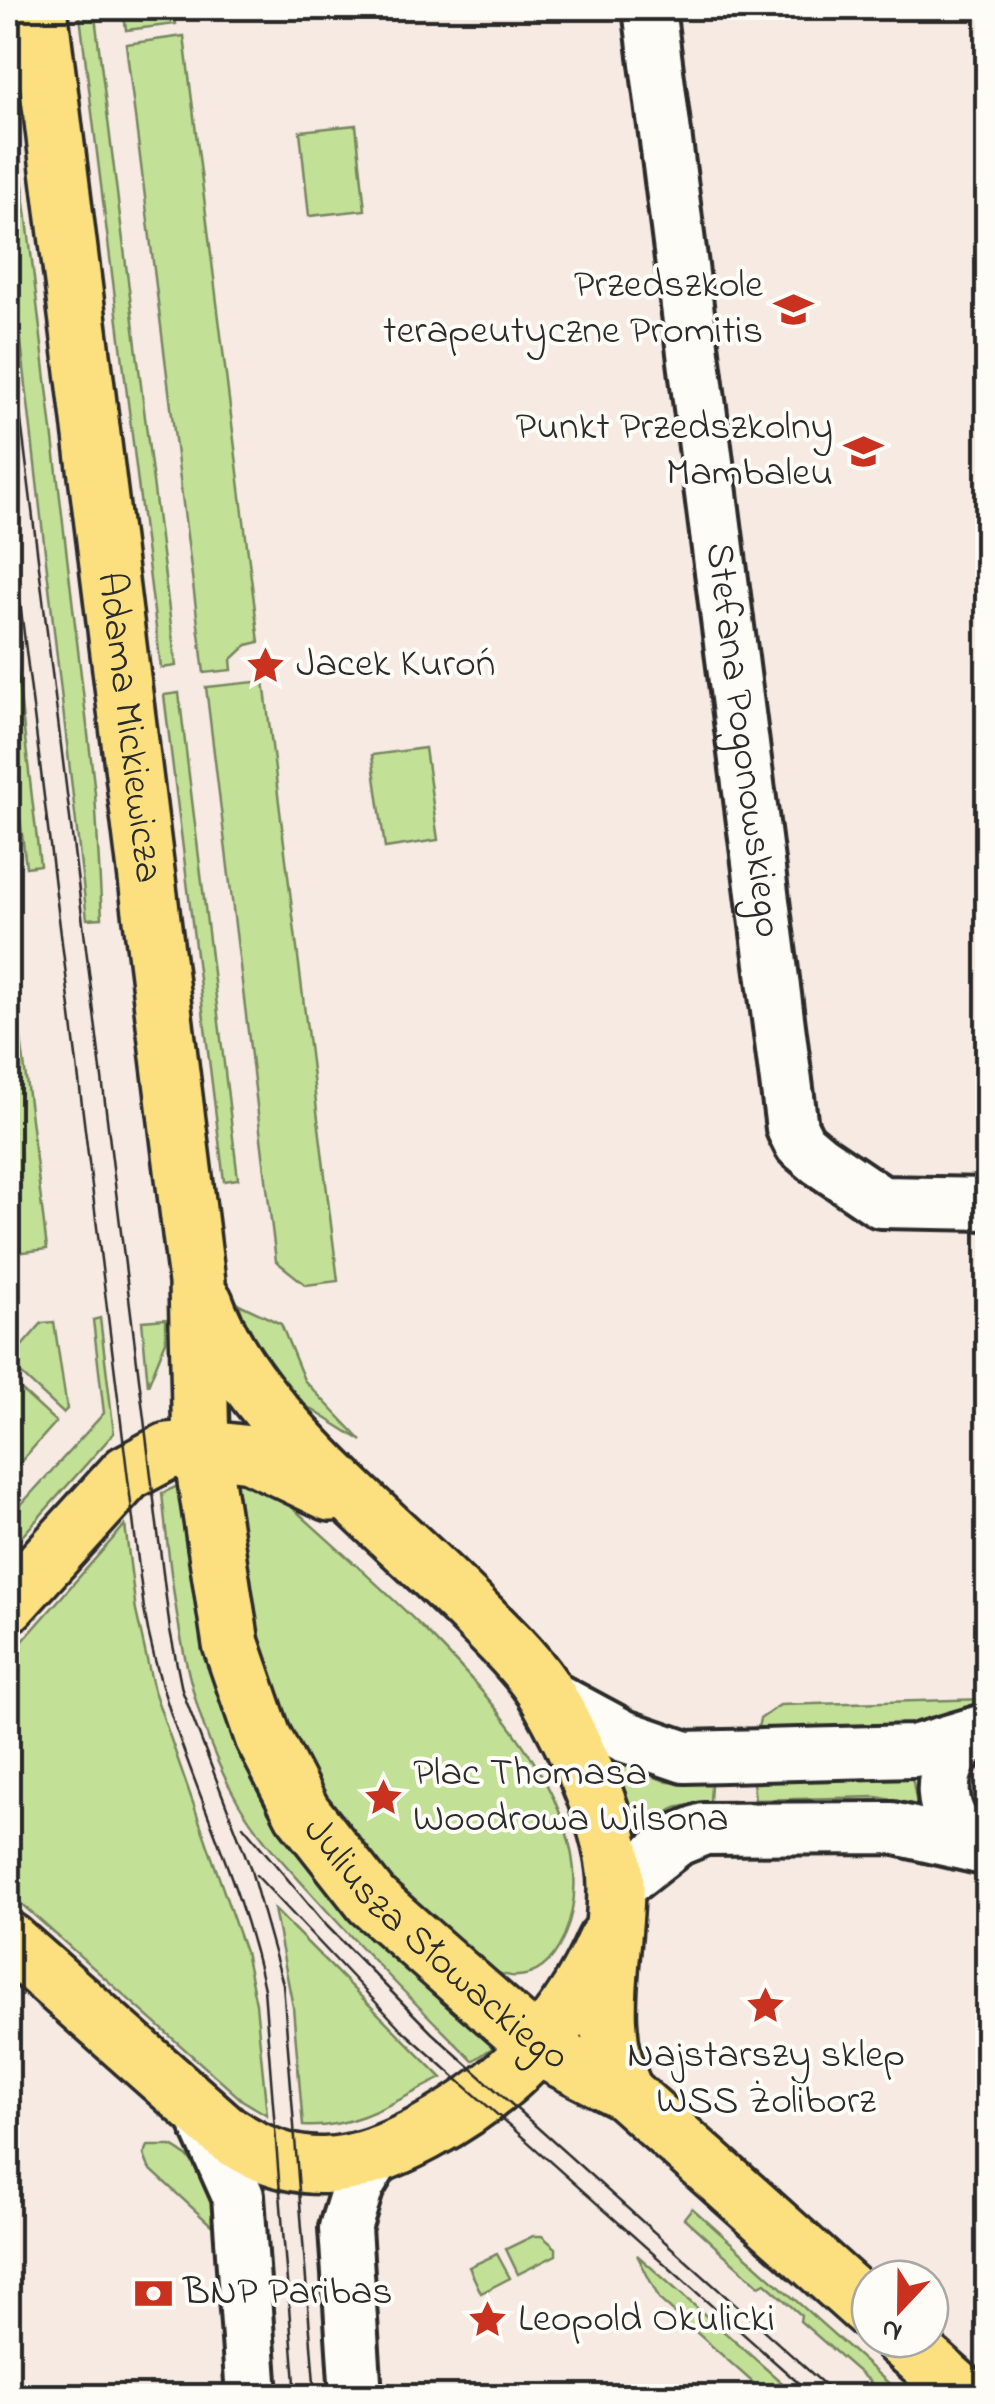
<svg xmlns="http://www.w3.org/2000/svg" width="995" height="2404" font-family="'Indie Flower',sans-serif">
<rect width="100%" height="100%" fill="#f6eae3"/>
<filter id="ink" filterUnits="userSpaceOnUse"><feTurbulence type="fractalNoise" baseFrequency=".01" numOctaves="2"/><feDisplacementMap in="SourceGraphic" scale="20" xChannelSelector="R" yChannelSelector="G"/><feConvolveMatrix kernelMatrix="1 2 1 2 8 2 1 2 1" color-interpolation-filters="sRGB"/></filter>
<g filter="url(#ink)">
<g fill="#c3e097" stroke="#778661" stroke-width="2.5">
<polygon points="79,8 94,8 176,666 161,668"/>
<polygon points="123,8 174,8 176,24 126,30"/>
<polygon points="184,36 259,642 247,645 231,660 232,670 204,673 126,44"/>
<polygon points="8,59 95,793 102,918 87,919 8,228"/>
<polygon points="356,125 365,210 309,216 300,131"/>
<polygon points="8,595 40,865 26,867 8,717"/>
<polygon points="264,681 338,1281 306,1285 276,1261 206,687"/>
<polygon points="179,693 238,1179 224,1181 164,695"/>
<polygon points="425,748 438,840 385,848 372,755"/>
<polygon points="8,933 47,1249 8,1254"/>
<polygon points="239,1304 281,1324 304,1380 362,1441 292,1397 246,1328"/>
<polygon points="100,1318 114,1433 8,1552 8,1519 104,1413 93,1320"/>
<polygon points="166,1319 166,1341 148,1385 142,1321"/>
<polygon points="54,1322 67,1409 63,1413 8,1362 42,1323"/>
<polygon points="8,1378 56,1422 8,1476"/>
<path d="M232,1479L275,1494L292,1507C388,1597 630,1786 563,1939C553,1961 537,1978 511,1976C454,1970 350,1839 317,1791C297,1762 267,1686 256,1652C241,1604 239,1530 232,1479Z"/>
<path d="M180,1485L207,1633L498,2044L473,2061C418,2006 362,1950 309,1891C284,1863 257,1835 238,1802C184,1709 173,1598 162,1493Z"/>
<polygon points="125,1525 136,1611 154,1691 245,1952 256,2004 267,2115 242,2100 8,1892 8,1658"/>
<polygon points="987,1699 987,1705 912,1727 757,1732 760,1719 780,1705"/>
<polygon points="615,1762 668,1782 711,1784 710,1801 675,1808 639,1831"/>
<polygon points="912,1776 917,1805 877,1797 755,1800 753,1782"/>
<path d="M274,1909L442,2078C399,2099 353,2130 303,2126L293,2007Z"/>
<path d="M148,2146H171C202,2160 212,2195 221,2225L212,2226L149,2168L144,2155Z"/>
<polygon points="692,2208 903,2396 886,2396 800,2321 801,2315 765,2283 759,2286 684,2218"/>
<polygon points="533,2236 542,2236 556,2248 556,2255 518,2274 506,2249"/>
<polygon points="497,2254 510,2278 481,2293 469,2267"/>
<polygon points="637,2255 797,2396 768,2396 660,2300"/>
</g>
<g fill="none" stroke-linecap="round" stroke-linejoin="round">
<defs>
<g id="minor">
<path id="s1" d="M649,8L792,1128L800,1144L819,1160L881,1202L988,1204"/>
<polyline points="546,1694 624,1736 685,1757 914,1751 988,1729"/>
<path d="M973,1734C932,1767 935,1817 976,1847"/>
<polyline points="616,1888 677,1840 704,1829 892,1828 988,1850"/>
<polyline points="200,2111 238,2196 252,2396"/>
<polyline points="356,2396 345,2228 358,2186 375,2158"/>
</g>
<g id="major">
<path id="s2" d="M39,8L197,1282L201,1448L231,1644L263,1737L302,1812L372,1901L498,2012L539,2048L625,2092L870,2311"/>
<path d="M205,1303C246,1418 393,1528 478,1616C502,1640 531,1668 548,1697C576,1746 617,1832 616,1890C615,1959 594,2026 625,2092"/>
<polyline points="8,1604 127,1473 168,1451 201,1448 250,1454 331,1493"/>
<path d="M8,1940L225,2132C296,2181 352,2172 425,2133C507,2089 567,2027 605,1941"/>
<polyline points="901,2339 965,2396"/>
</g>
</defs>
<use href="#minor" stroke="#2b2b2b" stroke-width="58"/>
<use href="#major" stroke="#2b2b2b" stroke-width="62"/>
<use href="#minor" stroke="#fdfcf7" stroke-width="50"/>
<use href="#major" stroke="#fce080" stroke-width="55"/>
<g stroke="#2b2b2b" stroke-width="2.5">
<polyline points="8,315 170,1630 182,1690 250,1867 283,1984 315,2396"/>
<path d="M8,504L144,1609C166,1741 237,1859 264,1989L296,2396"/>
<polyline points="243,1826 327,1926 432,2033 837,2396"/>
<polyline points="256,1875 400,2028 813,2396"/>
</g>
</g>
</g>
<defs>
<symbol id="school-bare" viewBox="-9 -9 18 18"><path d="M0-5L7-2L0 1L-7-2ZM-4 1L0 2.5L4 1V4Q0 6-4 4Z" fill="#c8321e" stroke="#fdfcf7" stroke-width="2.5" paint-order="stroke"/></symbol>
<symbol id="sight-bare" viewBox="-9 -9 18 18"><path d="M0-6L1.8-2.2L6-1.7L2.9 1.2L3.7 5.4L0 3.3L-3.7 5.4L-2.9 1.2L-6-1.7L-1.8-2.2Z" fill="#c8321e" stroke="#fdfcf7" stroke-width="2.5" paint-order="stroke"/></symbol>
<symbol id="bank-bare" viewBox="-9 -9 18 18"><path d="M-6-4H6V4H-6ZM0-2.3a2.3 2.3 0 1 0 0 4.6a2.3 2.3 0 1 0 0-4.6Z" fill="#c8321e" stroke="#fdfcf7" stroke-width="2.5" paint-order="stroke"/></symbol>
</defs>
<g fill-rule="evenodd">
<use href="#school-bare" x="766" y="282" width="55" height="55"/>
<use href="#school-bare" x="836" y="424" width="55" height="55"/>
<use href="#sight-bare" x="238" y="638" width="55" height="55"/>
<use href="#sight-bare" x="356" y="1770" width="55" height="55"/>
<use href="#sight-bare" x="738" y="1978" width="55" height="55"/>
<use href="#bank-bare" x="126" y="2266" width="55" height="55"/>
<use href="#sight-bare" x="460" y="2292" width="55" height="55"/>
</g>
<g text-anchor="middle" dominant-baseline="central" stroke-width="8" stroke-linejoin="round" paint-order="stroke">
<g font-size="40" fill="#2b2b2b" stroke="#fdfcf7" text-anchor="start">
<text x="763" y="286" text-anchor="end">Przedszkole<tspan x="763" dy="46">terapeutyczne Promitis</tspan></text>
<text x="833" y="428" text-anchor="end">Punkt Przedszkolny<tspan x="833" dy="46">Mambaleu</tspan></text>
<text x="296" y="665">Jacek Kuroń</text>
<text x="413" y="1774">Plac Thomasa<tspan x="413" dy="46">Woodrowa Wilsona</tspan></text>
<text x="766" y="2056" text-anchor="middle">Najstarszy sklep<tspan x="766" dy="46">WSS Żoliborz</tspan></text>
<text x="183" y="2293">BNP Paribas</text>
<text x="518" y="2320">Leopold Okulicki</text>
</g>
<g font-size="40" fill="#2b2b2b" stroke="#fdfcf7">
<text stroke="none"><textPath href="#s2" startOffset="725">Adama Mickiewicza</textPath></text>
<text stroke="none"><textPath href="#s1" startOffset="738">Stefana Pogonowskiego</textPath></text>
<text stroke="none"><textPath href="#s2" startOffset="2020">Juliusza Słowackiego</textPath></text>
</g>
</g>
<rect width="995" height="2404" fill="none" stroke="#fdfcf7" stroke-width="40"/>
<rect x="20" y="20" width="955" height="2364" fill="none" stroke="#2b2b2b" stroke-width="4" filter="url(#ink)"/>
<g transform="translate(900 2309) rotate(202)"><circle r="48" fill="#fdfcf7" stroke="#a9a8a5" stroke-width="2.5"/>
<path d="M0-8L18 38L0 25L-18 38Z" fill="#c8321e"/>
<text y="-15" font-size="28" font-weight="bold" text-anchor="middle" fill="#2b2b2b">N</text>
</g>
</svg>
